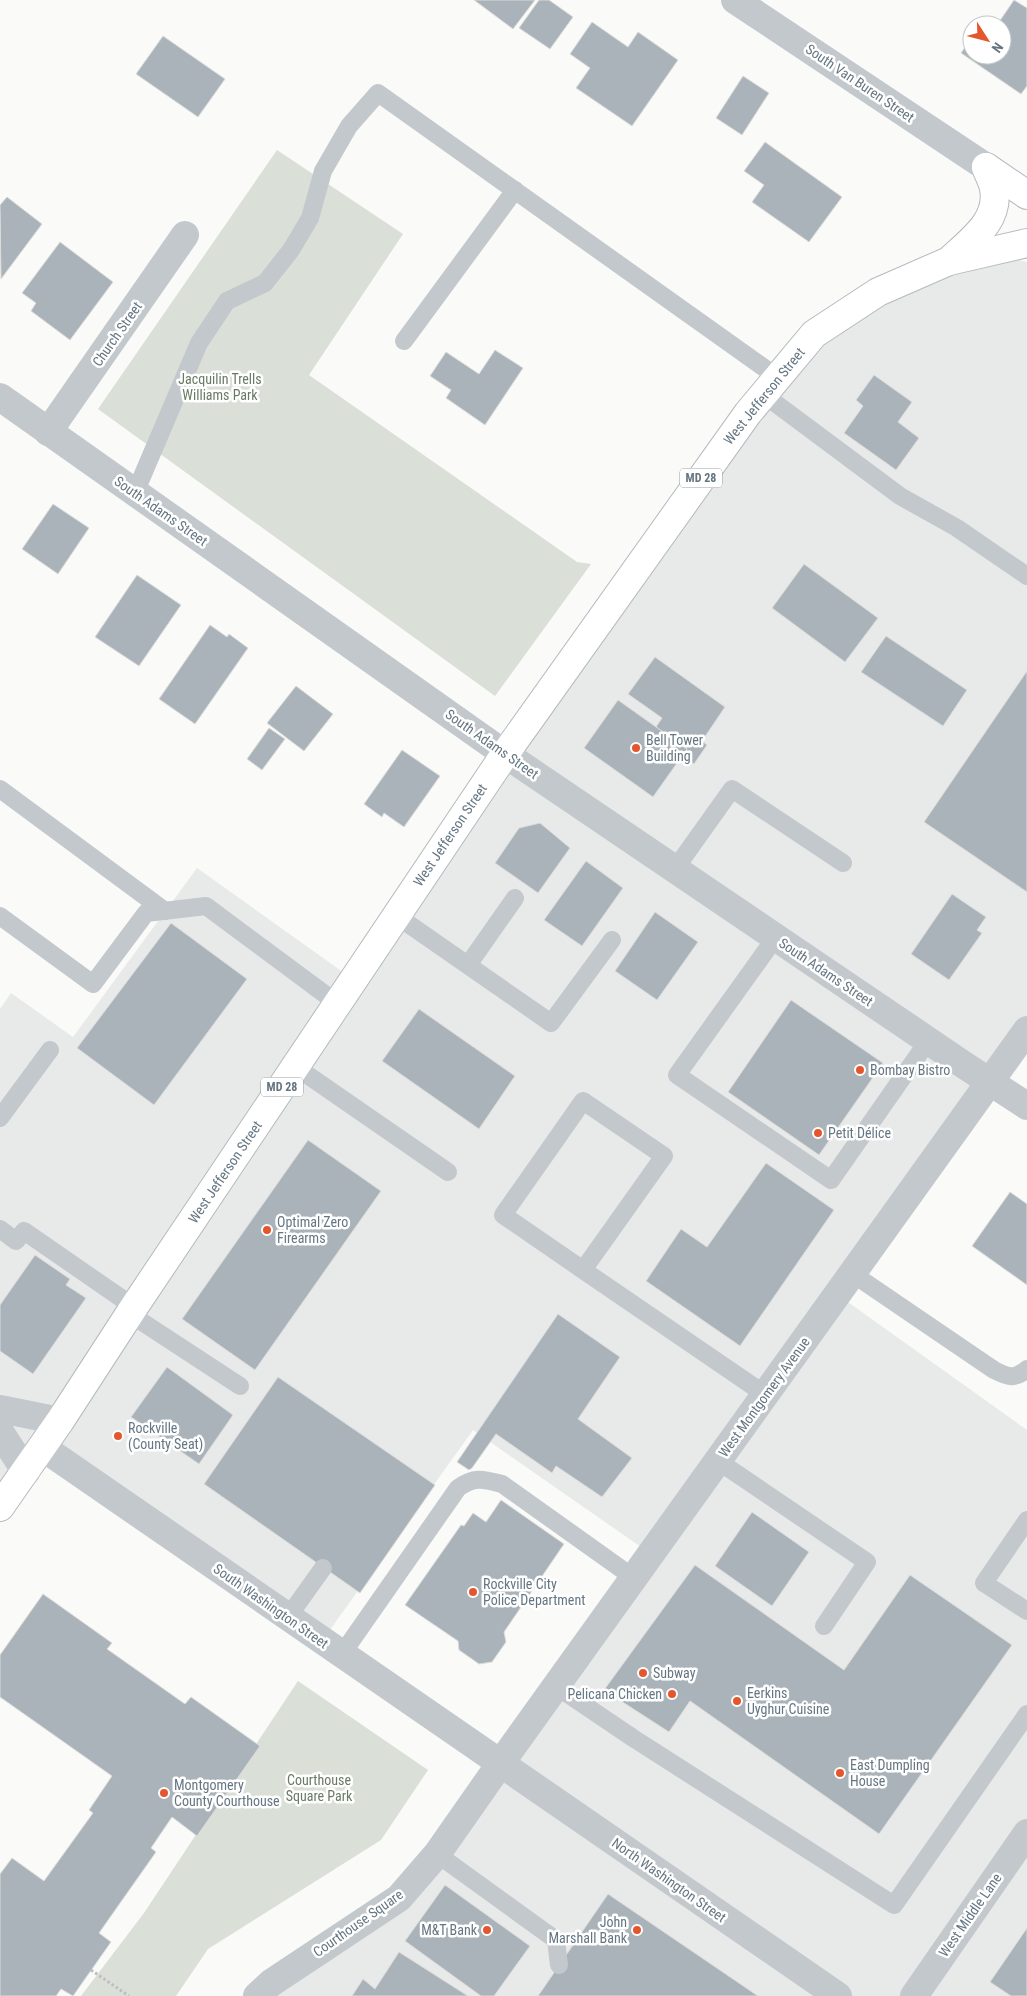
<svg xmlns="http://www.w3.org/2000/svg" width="1027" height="1996" font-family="'Roboto Condensed',sans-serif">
<rect width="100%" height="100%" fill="#fafaf8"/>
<polygon fill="#e8e9e9" points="983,253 1027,262 1027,1030 838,1295 1027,1430 1027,1996 257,1996 399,1897 651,1554 473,1430 322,1641 42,1448 0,1507 0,1009 11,993 73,1037 197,868 354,980 814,334"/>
<g fill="#dadfd7">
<polygon points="277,150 403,234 309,375 577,562 591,564 495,696 98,409"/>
<polygon points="298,1681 428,1770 381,1840 208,1949 176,1996 81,1996 144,1913"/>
</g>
<g fill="#aab3b9" stroke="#dcdcda">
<polygon points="474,0 535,0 513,29"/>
<polygon points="539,0 549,0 573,17 550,49 519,28"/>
<polygon points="1014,0 1027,8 1027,86 1021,94 961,53 972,37 972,55 1002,55 1002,25 997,25"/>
<polygon points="592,22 628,47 638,32 678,60 632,126 576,88 590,68 570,54"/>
<polygon points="163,36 225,79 198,117 136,74"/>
<polygon points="743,76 769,93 742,135 716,118"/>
<polygon points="765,142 842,197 809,242 752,202 764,185 744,171"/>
<polygon points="7,197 42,224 1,279 0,205"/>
<polygon points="60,242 113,282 70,340 31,311 36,303 22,293"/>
<polygon points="495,350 523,368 485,425 446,398 451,390 430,376 446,352 479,374"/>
<polygon points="874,375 912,402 898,422 919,438 896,470 844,433 863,406 856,400"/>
<polygon points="53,504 89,528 58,574 22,549"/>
<polygon points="804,564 878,618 845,662 772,608"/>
<polygon points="137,575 181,605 139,666 95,637"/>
<polygon points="210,625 227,637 229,634 248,648 195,724 159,699"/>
<polygon points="886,636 967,690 943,726 861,672"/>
<polygon points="655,657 725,707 702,741 707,745 694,764 683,756 687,749 656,727 662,718 628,694"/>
<polygon points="1027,671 1027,892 924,822"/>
<polygon points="296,686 333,714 304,751 267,723"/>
<polygon points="618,700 687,749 653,797 584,748"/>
<polygon points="269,728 285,739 262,770 247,759"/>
<polygon points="402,750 440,776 404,827 384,813 382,817 364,804"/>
<polygon points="540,823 570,848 538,893 495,863 519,828"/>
<polygon points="586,861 623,888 582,946 544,920"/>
<polygon points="952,894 986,917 977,930 982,933 949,980 911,954"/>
<polygon points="655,912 698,942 657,1000 615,971"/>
<polygon points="171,923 247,979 154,1105 77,1048"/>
<polygon points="791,1000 883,1063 819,1155 728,1092"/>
<polygon points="419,1009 515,1076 479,1129 382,1061"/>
<polygon points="308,1140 381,1191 255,1370 182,1319"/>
<polygon points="766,1163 834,1210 740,1346 646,1281 681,1229 707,1247"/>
<polygon points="1010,1192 1027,1204 1027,1285 972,1246"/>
<polygon points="35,1255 70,1279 66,1285 86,1298 33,1374 0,1351 0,1305"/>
<polygon points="558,1314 620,1357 578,1419 632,1458 602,1497 556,1466 552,1473 496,1434 472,1468 469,1470 457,1462"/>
<polygon points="167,1367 233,1415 199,1464 131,1417"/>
<polygon points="278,1377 435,1485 360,1593 204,1484"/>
<polygon points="501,1500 564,1544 504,1632 506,1642 492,1662 479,1664 459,1650 458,1641 405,1605 461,1525 464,1526 473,1513 486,1522"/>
<polygon points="752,1512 809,1552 772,1606 715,1566"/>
<polygon points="695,1565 844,1670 910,1575 1012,1645 879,1834 690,1701 669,1732 604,1690"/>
<polygon points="43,1594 112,1643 107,1649 185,1704 191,1697 260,1746 197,1836 172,1817 151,1848 156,1852 99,1933 111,1942 73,1996 61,1989 56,1996 0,1996 0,1874 12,1858 44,1881 93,1813 89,1810 112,1776 0,1697 0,1655"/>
<polygon points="445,1885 530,1946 494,1996 481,1996 405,1941"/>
<polygon points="608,1894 758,1996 538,1996"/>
<polygon points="1027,1928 1027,1996 1011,1996 990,1982"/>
<polygon points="399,1952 468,1996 352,1996 363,1979 375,1989"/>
</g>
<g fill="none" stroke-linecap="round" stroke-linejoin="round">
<defs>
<g id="primary">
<polyline points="986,167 1027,195"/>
<path d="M949,261C970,241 1000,221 994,189C993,181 988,174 986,167"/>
<polyline points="0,1507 60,1421 134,1307 505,754 748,413 814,334 878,292 949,261 1027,243"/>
</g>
</defs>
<use href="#primary" stroke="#b5babe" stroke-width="30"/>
<polyline stroke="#bbbfc2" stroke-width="3" stroke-dasharray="2.5 2.5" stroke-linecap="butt" points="91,1970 129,1996"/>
<g stroke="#c3c8cc" stroke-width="18">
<polyline points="404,341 515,190"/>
<polyline points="763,394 900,496 957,528 1027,576"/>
<polyline points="135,493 199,343 227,301 265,283 291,250 310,218 323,171 349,126 378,93 777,377"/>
<polyline points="0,789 165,911"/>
<polyline points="675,869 732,789 843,863"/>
<polyline points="0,916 93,984 146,913 206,906 338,1004"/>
<polyline points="397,916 551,1023 612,940"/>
<polyline points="775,938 677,1075 831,1180 928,1041"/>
<polyline points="468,965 515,898"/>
<polyline points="296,1067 448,1172"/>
<polyline points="0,1118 50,1050"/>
<polyline points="0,1229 16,1241 24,1231 134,1307"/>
<polyline points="583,1270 503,1215 583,1101 664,1156 583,1270 766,1395"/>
<path d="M853,1274L994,1370C1008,1377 1014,1380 1027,1369"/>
<polyline points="130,1314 240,1386"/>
<polyline points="718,1461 867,1562 824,1626"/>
<polyline points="1027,1520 984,1583 1027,1611"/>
<polyline points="288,1617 323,1568"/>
<path d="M342,1654L458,1488C475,1476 483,1479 502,1484L634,1578"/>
<polyline points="556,1686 633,1738 894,1905 1027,1714"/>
<polyline points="437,1854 556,1940 559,1965"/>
</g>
<g stroke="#c3c8cc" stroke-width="28">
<polyline points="735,0 986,167"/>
<polyline points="0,397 505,754 964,1065 1027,1106"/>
<polyline points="48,432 185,235"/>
<polyline points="0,1409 60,1421"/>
<polyline points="0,1432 26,1472"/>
<polyline points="257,1996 271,1983 399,1898 437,1854 500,1764"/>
<polyline points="914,1996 1027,1833"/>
</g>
<g stroke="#c3c8cc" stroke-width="28">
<polyline points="42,1447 838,1996"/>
<polyline points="500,1764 1027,1030"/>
</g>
<use href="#primary" stroke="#fff" stroke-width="28"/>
</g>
<g fill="#e4572e" stroke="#fff" stroke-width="2">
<circle cx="636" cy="748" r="5"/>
<circle cx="860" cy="1070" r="5"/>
<circle cx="818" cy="1133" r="5"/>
<circle cx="267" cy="1230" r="5"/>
<circle cx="118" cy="1436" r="5"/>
<circle cx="473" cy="1592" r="5"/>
<circle cx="643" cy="1673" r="5"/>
<circle cx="672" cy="1694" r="5"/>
<circle cx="737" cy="1701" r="5"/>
<circle cx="840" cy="1773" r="5"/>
<circle cx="164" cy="1793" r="5"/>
<circle cx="487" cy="1930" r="5"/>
<circle cx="637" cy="1930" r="5"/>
</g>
<g text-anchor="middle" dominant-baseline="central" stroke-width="5" stroke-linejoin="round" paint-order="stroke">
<g fill="#fff" stroke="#939fa8" stroke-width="1">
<rect x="680" y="468.5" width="42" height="19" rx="4"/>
<rect x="261" y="1077.5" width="42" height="19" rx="4"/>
</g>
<g font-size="12" font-weight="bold" fill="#657683">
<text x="701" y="478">MD 28</text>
<text x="282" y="1087">MD 28</text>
</g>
<g font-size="14" fill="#657683" stroke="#fff">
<text transform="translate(860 83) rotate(34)">South Van Buren Street</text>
<text transform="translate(117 334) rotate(-55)">Church Street</text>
<text transform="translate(764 396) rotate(-51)">West Jefferson Street</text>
<text transform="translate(161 511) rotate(35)">South Adams Street</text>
<text transform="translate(492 744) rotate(35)">South Adams Street</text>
<text transform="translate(450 835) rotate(-56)">West Jefferson Street</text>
<text transform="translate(826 972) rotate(34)">South Adams Street</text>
<text transform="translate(225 1172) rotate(-56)">West Jefferson Street</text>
<text transform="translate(764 1397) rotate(-54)">West Montgomery Avenue</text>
<text transform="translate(271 1606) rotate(35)">South Washington Street</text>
<text transform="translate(669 1880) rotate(35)">North Washington Street</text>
<text transform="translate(970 1915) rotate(-55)">West Middle Lane</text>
<text transform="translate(358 1923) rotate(-35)">Courthouse Square</text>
</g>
<g font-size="14" fill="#687a64" stroke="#fff">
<text x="220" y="379">Jacquilin Trells<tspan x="220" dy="16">Williams Park</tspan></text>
<text x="319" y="1780">Courthouse<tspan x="319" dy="16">Square Park</tspan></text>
</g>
<g font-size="14" fill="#657683" stroke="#fff" text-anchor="start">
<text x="646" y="740">Bell Tower<tspan x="646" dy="16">Building</tspan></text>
<text x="870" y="1070">Bombay Bistro</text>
<text x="828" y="1133">Petit Délice</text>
<text x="277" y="1222">Optimal Zero<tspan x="277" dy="16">Firearms</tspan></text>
<text x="128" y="1428">Rockville<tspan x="128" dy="16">(County Seat)</tspan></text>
<text x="483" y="1584">Rockville City<tspan x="483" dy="16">Police Department</tspan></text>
<text x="653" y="1673">Subway</text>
<text x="747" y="1693">Eerkins<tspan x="747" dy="16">Uyghur Cuisine</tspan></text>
<text x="662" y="1694" text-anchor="end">Pelicana Chicken</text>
<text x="850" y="1765">East Dumpling<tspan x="850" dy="16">House</tspan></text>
<text x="174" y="1785">Montgomery<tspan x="174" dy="16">County Courthouse</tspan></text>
<text x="627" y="1922" text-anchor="end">John<tspan x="627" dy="16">Marshall Bank</tspan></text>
<text x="477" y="1930" text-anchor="end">M&amp;T Bank</text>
</g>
</g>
<g transform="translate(987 40) rotate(126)"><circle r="24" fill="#ffffff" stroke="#c1c8cd"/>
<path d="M0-4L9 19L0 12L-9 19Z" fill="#e4572e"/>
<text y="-8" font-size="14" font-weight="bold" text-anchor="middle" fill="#657683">N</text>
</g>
</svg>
